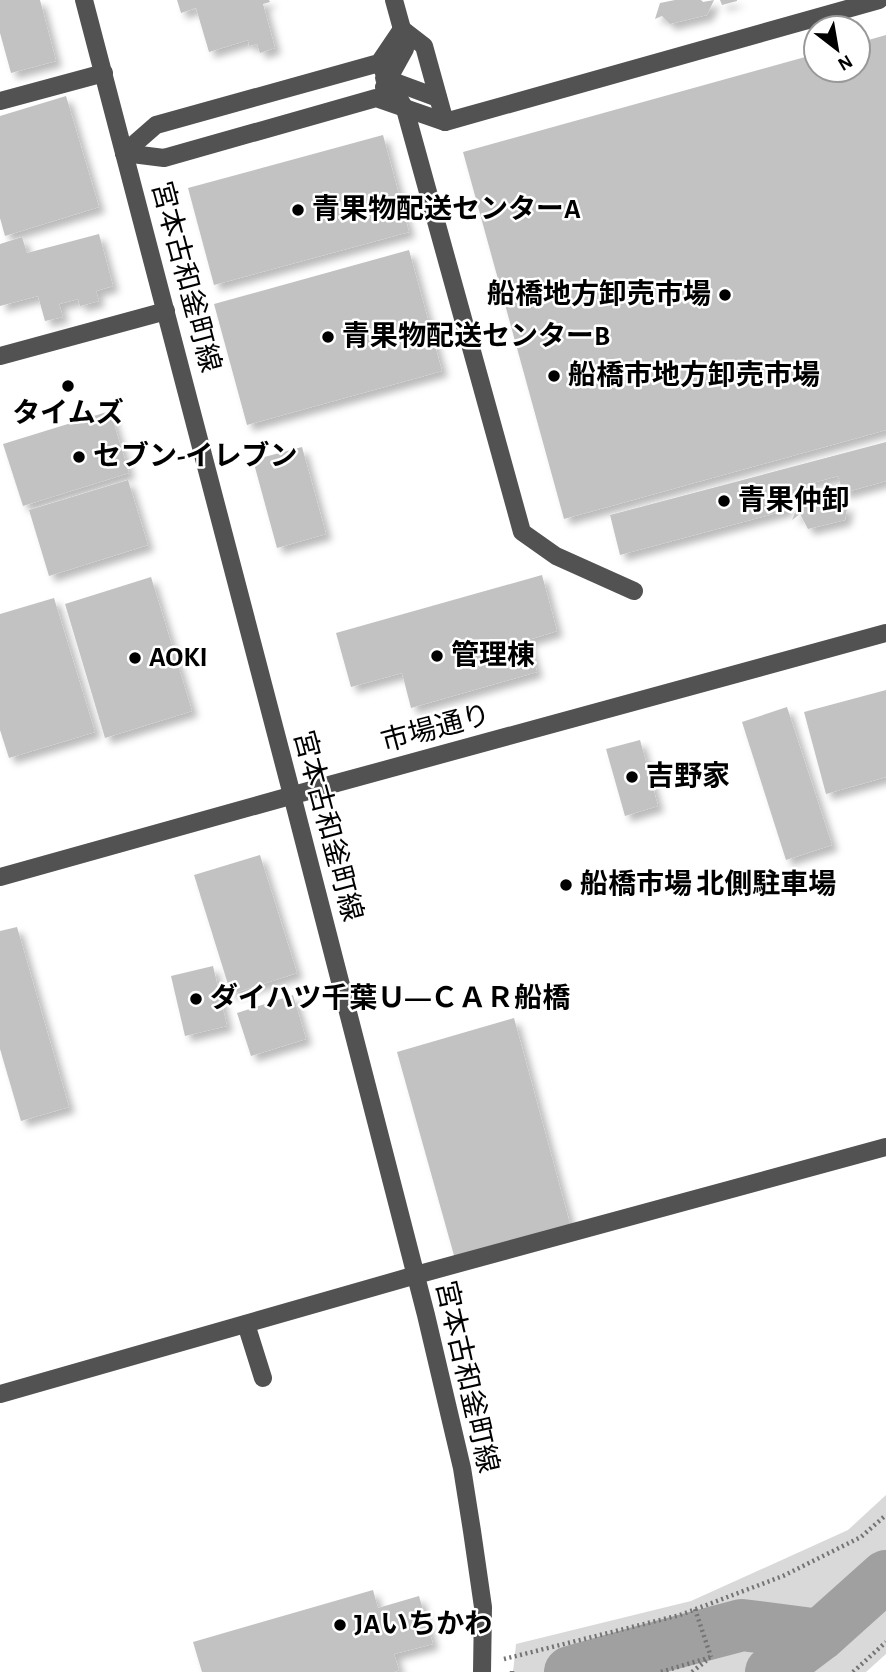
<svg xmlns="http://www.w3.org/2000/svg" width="886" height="1672" font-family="'Alegreya Sans','Noto Sans JP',sans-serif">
<defs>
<filter id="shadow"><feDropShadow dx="6" dy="6" stdDeviation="3.5" flood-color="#0004"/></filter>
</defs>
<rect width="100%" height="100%" fill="#fff"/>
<polygon fill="#d9d9d9" points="886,1495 886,1654 866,1672 513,1672 516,1644 691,1601 848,1530"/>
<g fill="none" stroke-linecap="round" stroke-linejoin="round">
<g stroke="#a0a0a0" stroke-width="52">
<polyline points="570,1672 640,1652 742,1625 820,1635"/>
<polyline points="771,1672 820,1635 886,1576"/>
</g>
</g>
<g fill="#c2c2c2" filter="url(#shadow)">
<polygon points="0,0 40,0 56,61 11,73 0,33"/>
<polygon points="177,0 269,0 270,2 263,4 275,48 260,53 257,44 249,46 248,40 209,52 196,8 181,13"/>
<polygon points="675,0 701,0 703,2 714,0 707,15 670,24 662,16 655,19 660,3"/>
<polygon points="720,0 737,0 737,1 722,5"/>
<polygon points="886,35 886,430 564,519 463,152 816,54 816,70 858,70 858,43"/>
<polygon points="66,96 99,207 5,236 0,218 0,116"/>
<polygon points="383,135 409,232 214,285 188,188"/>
<polygon points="99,234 113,286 96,291 99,301 80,306 78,299 59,304 63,317 45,321 38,296 0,306 0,244 22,237 27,253"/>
<polygon points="409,250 442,371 247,425 214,304"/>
<polygon points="110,411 129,473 23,506 3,444"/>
<polygon points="886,442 886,481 843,493 838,476 783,491 788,510 620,555 610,515"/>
<polygon points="302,447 326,534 277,548 253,460"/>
<polygon points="128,480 148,545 49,576 29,510"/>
<polygon points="833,495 841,508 848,503 845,520 808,529 800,514 792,520 798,505"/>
<polygon points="542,575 557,631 528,640 537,672 411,708 402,673 351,687 336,633"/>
<polygon points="151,577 192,711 105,738 65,604"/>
<polygon points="54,598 95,732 9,758 0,730 0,614"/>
<polygon points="886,690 886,777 826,794 804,712"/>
<polygon points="787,707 832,845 786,860 742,722"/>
<polygon points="640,740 658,806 625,816 606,749"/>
<polygon points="260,855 297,973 231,994 194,875"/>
<polygon points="17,927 69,1107 21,1121 0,1049 0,931"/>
<polygon points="213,966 227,1026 185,1036 171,976"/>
<polygon points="293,995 306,1039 251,1056 237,1013"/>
<polygon points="514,1018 570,1224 455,1259 397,1052"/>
<polygon points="373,1590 378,1608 419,1596 433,1644 394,1654 399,1670 394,1672 202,1672 193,1642"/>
</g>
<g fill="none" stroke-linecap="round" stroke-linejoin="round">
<g stroke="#747474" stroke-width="4.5" stroke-dasharray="2 3.5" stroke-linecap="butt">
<polyline points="695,1609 711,1657"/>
<polyline points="504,1659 680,1615 783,1576 861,1537 886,1515"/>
<polyline points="512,1672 512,1671"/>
<polyline points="661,1672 711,1657"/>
<polyline points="692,1672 707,1660"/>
<polyline points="853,1672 886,1642"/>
</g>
<g stroke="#525252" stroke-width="18">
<polyline points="84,0 292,795 426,1315 462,1468 472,1531 483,1607 482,1672"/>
<polyline points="402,29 424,46 445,122"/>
<polyline points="379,63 405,109 522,532 556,556 634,591"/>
<polyline points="384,78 438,98"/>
<polyline points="384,87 405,49 402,29 394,0"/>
<polyline points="0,101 104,73"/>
<polyline points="124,153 164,158 376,98 445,122 879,0"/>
<polyline points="124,153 156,125 379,63 402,29"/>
<polyline points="0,356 166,311"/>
<polyline points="0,877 333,784 886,633"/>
<polyline points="246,1324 263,1378"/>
<polyline points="0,1394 416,1275 886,1147"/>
</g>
</g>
<g fill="#000" stroke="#fff" stroke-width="2.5">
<circle cx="298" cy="210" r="7"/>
<circle cx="725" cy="295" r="7"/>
<circle cx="328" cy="337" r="7"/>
<circle cx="554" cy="376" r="7"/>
<circle cx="68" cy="386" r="7"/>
<circle cx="79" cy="457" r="7"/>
<circle cx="724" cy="501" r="7"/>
<circle cx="437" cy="656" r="7"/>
<circle cx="135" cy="658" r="7"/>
<circle cx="632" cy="777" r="7"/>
<circle cx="566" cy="885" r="7"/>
<circle cx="196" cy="999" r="7"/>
<circle cx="340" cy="1625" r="7"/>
</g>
<g text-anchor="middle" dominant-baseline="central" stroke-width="5" stroke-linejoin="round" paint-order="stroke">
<g font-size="28" font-weight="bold" fill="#000" stroke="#fff" text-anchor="start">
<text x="312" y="210">青果物配送センターA</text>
<text x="711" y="295" text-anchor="end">船橋地方卸売市場</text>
<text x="342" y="337">青果物配送センターB</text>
<text x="568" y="376">船橋市地方卸売市場</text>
<text x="68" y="414" text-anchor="middle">タイムズ</text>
<text x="93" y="457">セブン-イレブン</text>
<text x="738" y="501">青果仲卸</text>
<text x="451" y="656">管理棟</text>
<text x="149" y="658">AOKI</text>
<text x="646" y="777">吉野家</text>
<text x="580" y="885">船橋市場 北側駐車場</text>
<text x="210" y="999">ダイハツ千葉Ｕ―ＣＡＲ船橋</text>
<text x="354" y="1625">JAいちかわ</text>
</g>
<g font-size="28" fill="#000" stroke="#fff">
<text transform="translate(185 277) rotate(75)">宮本古和釜町線</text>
<text transform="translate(436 729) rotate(-15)">市場通り</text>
<text transform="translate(327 826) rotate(75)">宮本古和釜町線</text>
<text transform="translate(466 1377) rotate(77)">宮本古和釜町線</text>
</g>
</g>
<g transform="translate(837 49) rotate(149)"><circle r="33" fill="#ffffff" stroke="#999999" stroke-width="2"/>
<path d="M0-5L12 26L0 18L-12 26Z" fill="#000000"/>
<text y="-10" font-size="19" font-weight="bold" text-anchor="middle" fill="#000000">N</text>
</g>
</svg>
